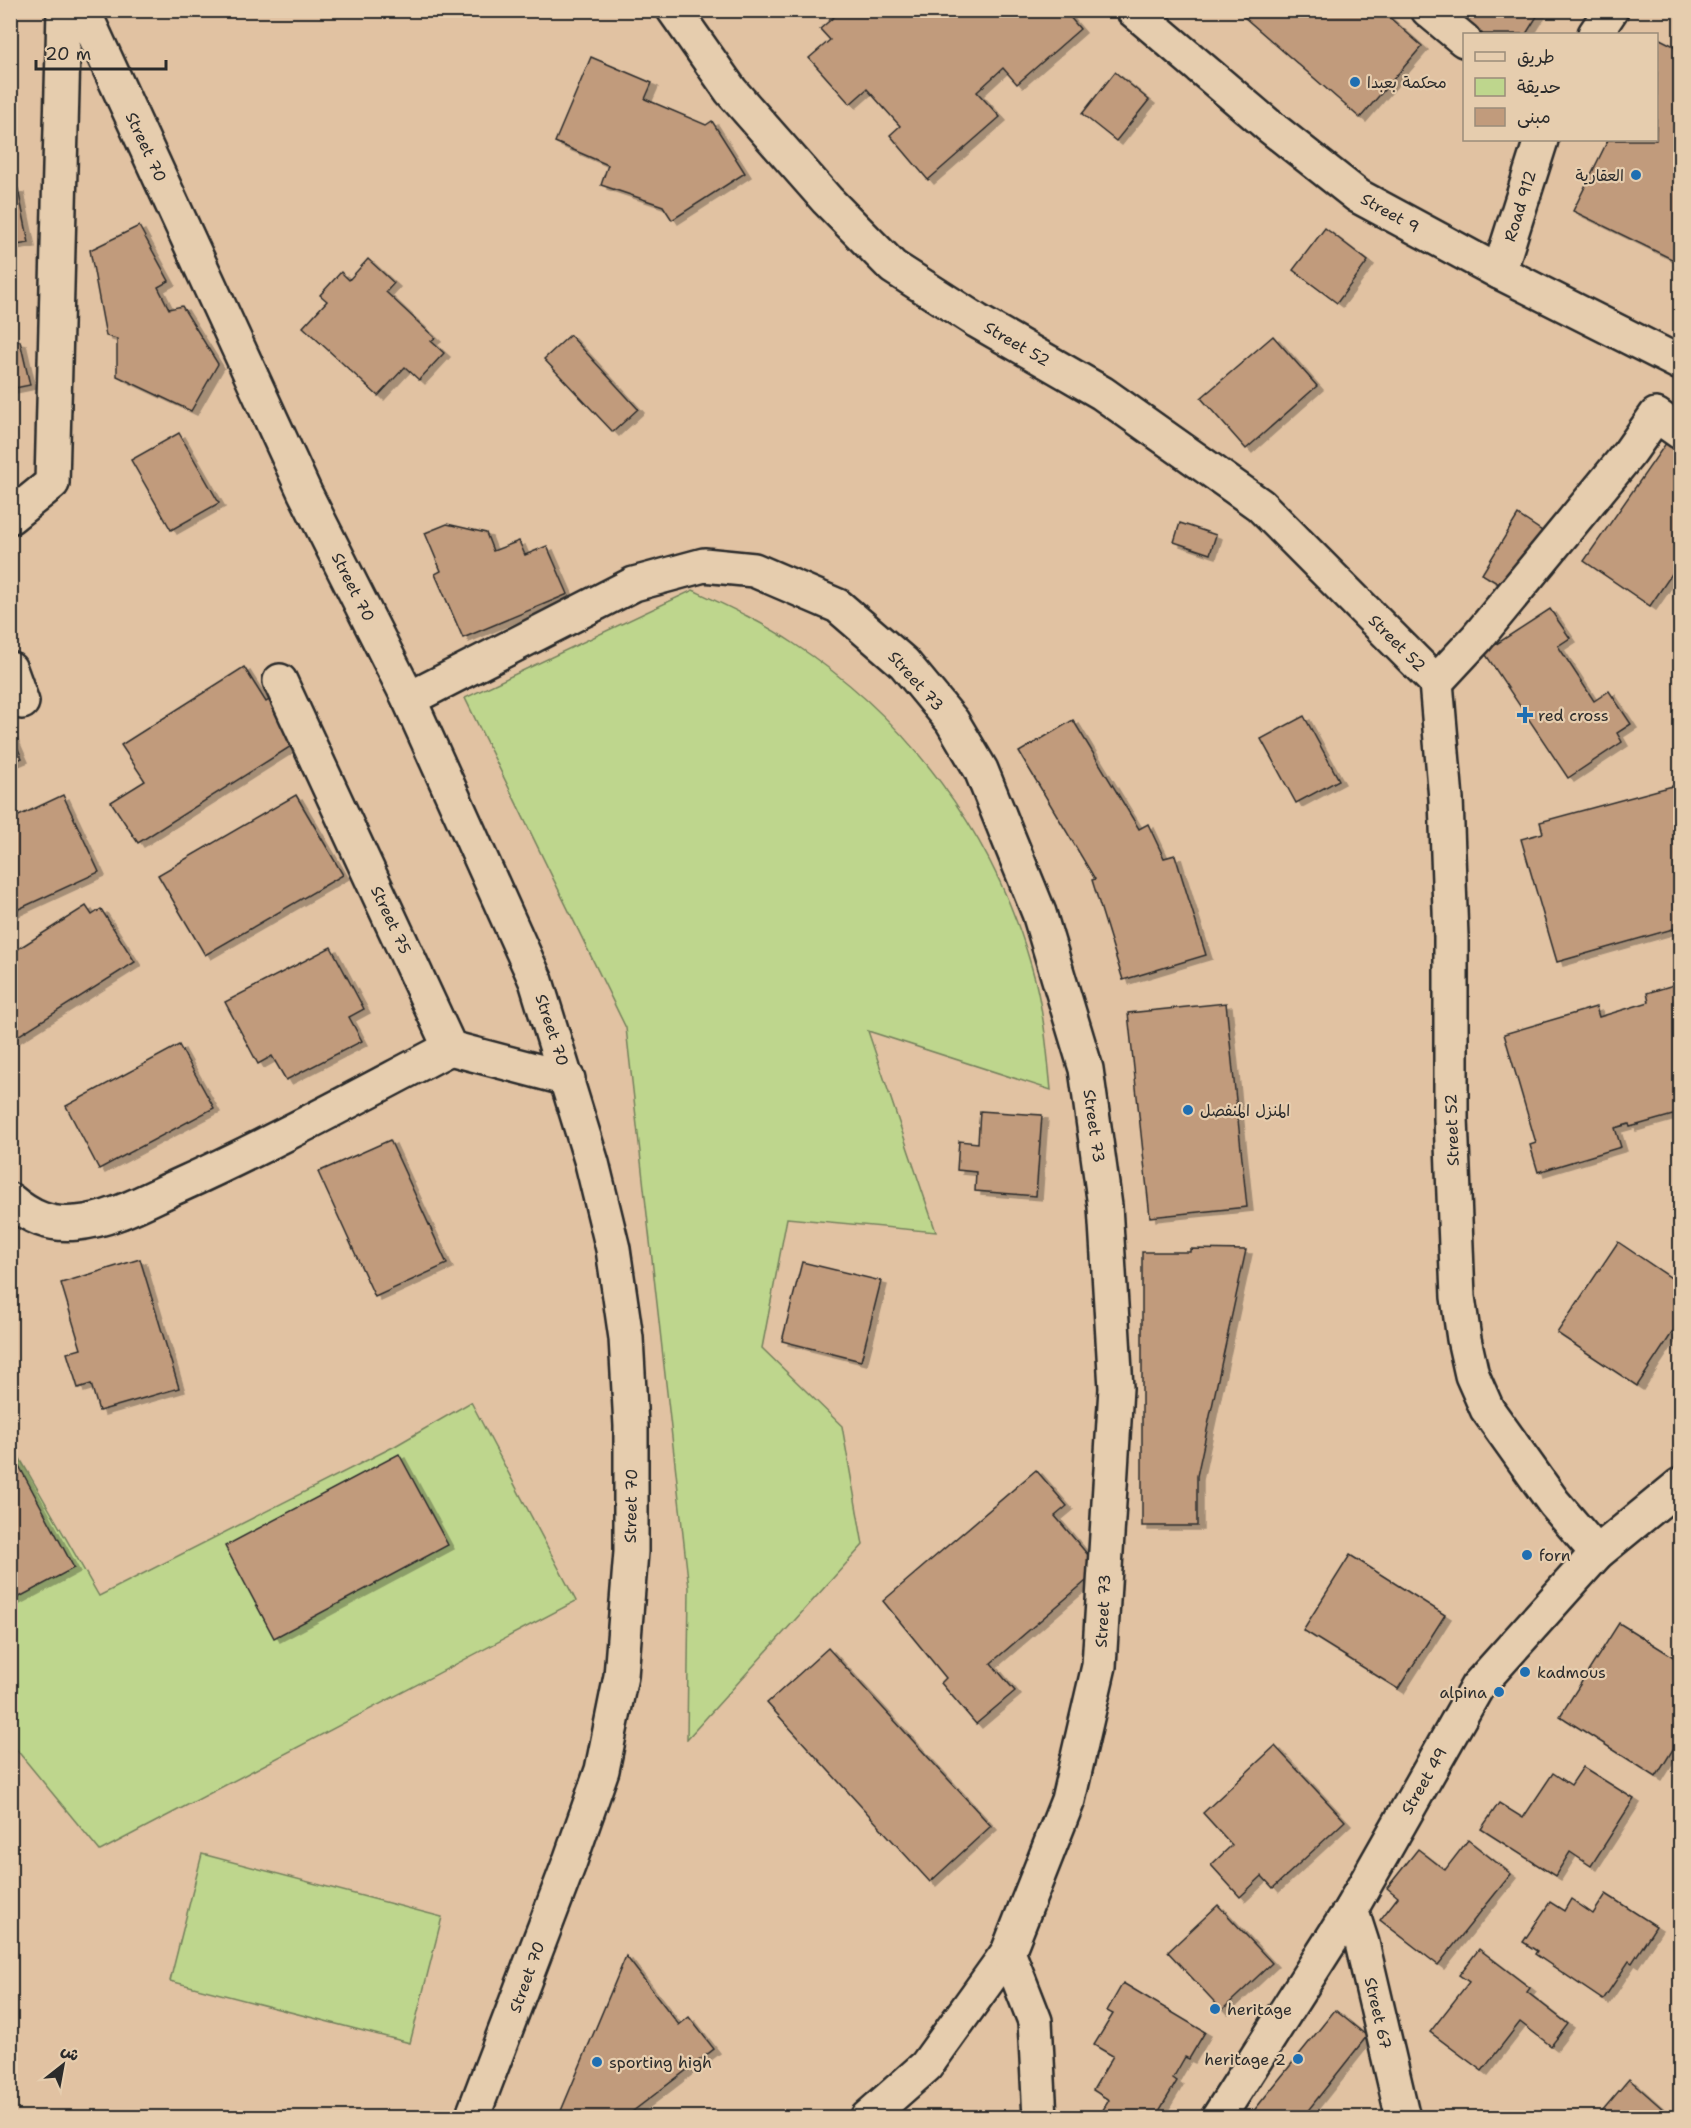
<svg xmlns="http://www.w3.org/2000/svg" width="1691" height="2128" font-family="'Shantell Sans','Playpen Sans Arabic',sans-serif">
<defs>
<filter id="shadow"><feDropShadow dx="6" dy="4" stdDeviation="0" flood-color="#0004"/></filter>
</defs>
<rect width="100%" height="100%" fill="#e1c2a2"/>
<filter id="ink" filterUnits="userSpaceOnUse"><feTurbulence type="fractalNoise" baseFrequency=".0167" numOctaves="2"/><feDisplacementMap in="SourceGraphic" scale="12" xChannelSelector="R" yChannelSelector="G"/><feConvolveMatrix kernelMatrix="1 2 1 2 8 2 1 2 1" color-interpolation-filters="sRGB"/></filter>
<g filter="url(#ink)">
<g fill="#bed68d" stroke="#74805c" stroke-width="1.5">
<path d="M693,590C727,606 762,622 793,643C908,718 993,833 1031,965C1043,1005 1047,1048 1051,1090L868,1031L936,1232L787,1218L762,1348L842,1426L863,1545L687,1739L689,1588L626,1028L465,698Z"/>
<polygon points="471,1402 576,1601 100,1851 11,1743 10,1441 99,1596 395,1446"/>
<polygon points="202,1854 442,1917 410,2043 170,1981"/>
</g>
<g fill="#c19b7c" stroke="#2b2b2b" stroke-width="1.5" filter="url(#shadow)">
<polygon points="842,10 1064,10 1080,29 1017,84 1003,68 977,92 1000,117 928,180 890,135 900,126 867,89 850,104 809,58 830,40 820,29"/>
<polygon points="1236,10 1381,10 1422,46 1360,118"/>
<polygon points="1445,10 1541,10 1526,34 1483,34"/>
<polygon points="1658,38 1680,49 1680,263 1573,211 1608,140 1656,140"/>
<polygon points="591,57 652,83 645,99 706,125 712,121 745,173 672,220 663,206 601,185 608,165 555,142"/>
<polygon points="1115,72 1149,100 1116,141 1082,114"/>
<polygon points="18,189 29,243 10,246 10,191"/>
<polygon points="139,226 169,281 158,287 169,309 182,306 218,364 191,411 117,376 117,339 106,336 90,250"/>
<polygon points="1325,228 1368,261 1337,303 1293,270"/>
<polygon points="368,259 394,283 386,292 435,338 431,341 444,353 419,380 405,367 378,396 303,327 327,301 320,295 341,272 349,280"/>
<polygon points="570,335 638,409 613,432 544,359"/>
<polygon points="1273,336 1317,386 1246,449 1201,398"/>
<polygon points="20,341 30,385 10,389 10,343"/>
<polygon points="179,433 219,503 171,530 131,460"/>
<polygon points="1671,436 1680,443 1680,562 1650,606 1584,561"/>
<polygon points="1518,515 1545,533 1502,586 1482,574"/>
<polygon points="1180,523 1216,535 1210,554 1174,542"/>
<polygon points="447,524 486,533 493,551 519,541 525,555 547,546 568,594 463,638 435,574 441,571 425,533"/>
<polygon points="1550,609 1570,638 1558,646 1594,701 1609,691 1631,724 1617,733 1622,742 1568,778 1484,652"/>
<polygon points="244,667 266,702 269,700 296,743 138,843 111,802 145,781 121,745"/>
<polygon points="1304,716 1339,780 1296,803 1261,739"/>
<polygon points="1073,720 1139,829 1148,824 1164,858 1175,855 1206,955 1123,980 1092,880 1095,879 1019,752"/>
<polygon points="10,731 22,758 10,763"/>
<polygon points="1680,784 1680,927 1557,962 1521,839 1543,833 1540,822"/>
<polygon points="63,795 99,872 10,913 10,820"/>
<polygon points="296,795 343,875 205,955 158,875"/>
<polygon points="86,906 92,915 101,909 135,962 10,1041 10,954"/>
<polygon points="331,947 364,1009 349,1017 362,1041 286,1080 272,1056 258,1064 225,1002"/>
<polygon points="1680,983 1680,1082 1677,1083 1680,1095 1678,1097 1680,1113 1630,1127 1629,1124 1615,1128 1621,1147 1538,1172 1530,1145 1536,1143 1504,1034 1596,1007 1599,1017 1649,1002 1647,993"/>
<polygon points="1226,1003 1247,1207 1150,1217 1128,1013"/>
<polygon points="179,1045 214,1108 99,1169 66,1106"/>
<polygon points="980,1111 1042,1115 1036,1196 975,1191 976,1172 957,1170 959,1141 978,1143"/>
<polygon points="390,1140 447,1264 375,1297 318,1172"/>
<polygon points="1618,1242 1680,1284 1680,1321 1637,1386 1557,1333"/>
<polygon points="1190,1249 1246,1250 1197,1476 1197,1526 1142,1526 1142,1252 1190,1252"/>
<polygon points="140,1259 179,1388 99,1411 91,1384 78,1388 67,1353 81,1349 61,1283"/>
<polygon points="802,1262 881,1281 861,1361 782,1341"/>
<polygon points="10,1449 74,1568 10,1602"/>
<polygon points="399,1454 448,1545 274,1638 225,1546"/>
<polygon points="1036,1470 1067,1506 1055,1516 1100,1569 991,1663 1015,1691 976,1724 941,1683 946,1678 883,1601"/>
<polygon points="1350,1555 1445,1615 1398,1689 1303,1630"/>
<polygon points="1619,1623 1680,1661 1680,1738 1656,1777 1560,1716"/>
<polygon points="828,1648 991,1826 930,1882 767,1703"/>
<polygon points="1275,1746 1345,1821 1273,1888 1262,1876 1240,1897 1211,1865 1232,1845 1203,1813"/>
<polygon points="1583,1767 1634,1799 1591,1866 1570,1852 1555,1876 1481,1829 1499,1803 1523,1818 1553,1773 1571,1785"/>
<polygon points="1468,1840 1511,1874 1438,1965 1380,1920 1398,1897 1387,1888 1418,1849 1445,1870"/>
<polygon points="1606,1894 1656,1926 1632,1963 1629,1961 1603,2000 1535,1954 1537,1951 1523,1942 1550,1902 1564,1911 1571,1899 1593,1914"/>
<polygon points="1218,1905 1272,1963 1222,2010 1168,1952"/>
<polygon points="1479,1949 1530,1988 1527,1992 1568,2024 1551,2046 1520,2022 1482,2071 1430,2032 1469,1982 1459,1975"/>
<polygon points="626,1956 679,2025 689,2017 714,2049 624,2118 558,2118"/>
<polygon points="1123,1983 1205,2032 1189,2059 1185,2057 1173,2078 1177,2081 1155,2118 1098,2118 1109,2100 1093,2090 1113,2056 1094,2045 1113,2014 1107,2011"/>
<polygon points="1335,2010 1367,2036 1302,2118 1248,2118"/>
<polygon points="1629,2079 1673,2118 1596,2118"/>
</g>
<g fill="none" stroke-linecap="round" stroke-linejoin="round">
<defs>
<g id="minor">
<polyline points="83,10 305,493 409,699 536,981 592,1163 613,1249 626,1338 631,1426 631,1552 621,1676 602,1770 570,1861 472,2118"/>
<polyline points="674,10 731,91 827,200 893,267 977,321 1102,393 1260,505 1436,682 1446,799 1451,937 1451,1118 1458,1297 1464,1339 1472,1375 1487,1409 1554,1503 1597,1553"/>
<polyline points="1133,10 1268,125 1358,196 1499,272 1680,363"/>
<polyline points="1428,10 1464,40"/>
<polyline points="1595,34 1611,10"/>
<polyline points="1499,272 1541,140"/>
<polyline points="10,517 52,483 64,10"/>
<polyline points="10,669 22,702"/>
<polyline points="280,681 450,1048 568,1079"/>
<polyline points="1436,682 1477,638 1630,452 1656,415 1680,432"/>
<polyline points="409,699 634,584 704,565 754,570 838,606 904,663 952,721 981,770 1039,913 1086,1069 1105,1206 1116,1388 1099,1666 1068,1800 1008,1952 926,2066 867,2118"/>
<path d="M10,1200C30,1217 49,1226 77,1223C113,1220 146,1200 178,1186C271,1144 360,1095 450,1048"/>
<polyline points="1351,1909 1362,1943 1403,2118"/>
<polyline points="1008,1952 1035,2021 1040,2118"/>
</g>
<polyline id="major" points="1218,2118 1351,1909 1477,1687 1597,1553 1680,1485"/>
</defs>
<use href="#minor" stroke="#2b2b2b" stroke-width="38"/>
<use href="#major" stroke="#2b2b2b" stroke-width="38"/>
<use href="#minor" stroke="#e6cdae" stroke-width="33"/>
<use href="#major" stroke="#e6cdae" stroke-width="33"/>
</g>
</g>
<g fill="#1f6fb2" stroke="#e6cdae" stroke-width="2">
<circle cx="1355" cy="82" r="6"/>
<circle cx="1636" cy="175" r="6"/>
<path d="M1522 706h6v6h6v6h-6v6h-6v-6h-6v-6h6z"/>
<circle cx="1188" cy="1110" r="6"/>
<circle cx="1527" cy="1555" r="6"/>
<circle cx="1525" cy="1672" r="6"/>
<circle cx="1499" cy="1692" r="6"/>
<circle cx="1215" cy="2009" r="6"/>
<circle cx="1298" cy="2059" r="6"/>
<circle cx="597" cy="2062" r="6"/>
</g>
<g text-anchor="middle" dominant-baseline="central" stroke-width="4.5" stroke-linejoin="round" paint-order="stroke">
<g font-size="16" fill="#2b2b2b" stroke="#e6cdae" text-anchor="start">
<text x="1367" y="82">محكمة بعبدا</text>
<text x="1624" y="175" text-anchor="end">العقارية</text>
<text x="1538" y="715">red cross</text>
<text x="1200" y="1110">المنزل المنفصل</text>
<text x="1539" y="1555">forn</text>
<text x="1537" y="1672">kadmous</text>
<text x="1487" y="1692" text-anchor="end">alpina</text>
<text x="1227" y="2009">heritage</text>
<text x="1286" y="2059" text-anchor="end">heritage 2</text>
<text x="609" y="2062">sporting high</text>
</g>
<g font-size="16" fill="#2b2b2b" stroke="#e6cdae">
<text transform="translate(146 147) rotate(65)">Street 70</text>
<text transform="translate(1520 206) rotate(-73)">Road 912</text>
<text transform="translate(1390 213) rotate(29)">Street 9</text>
<text transform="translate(1017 344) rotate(30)">Street 52</text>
<text transform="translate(353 587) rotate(63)">Street 70</text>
<text transform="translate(1397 643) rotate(45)">Street 52</text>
<text transform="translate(916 681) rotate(48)">Street 73</text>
<text transform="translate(391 920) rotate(65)">Street 75</text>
<text transform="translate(552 1030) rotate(72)">Street 70</text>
<text transform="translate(1094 1126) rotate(82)">Street 73</text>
<text transform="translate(1452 1130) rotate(-92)">Street 52</text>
<text transform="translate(631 1506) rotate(-89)">Street 70</text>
<text transform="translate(1103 1611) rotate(-87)">Street 73</text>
<text transform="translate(1424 1781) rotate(-60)">Street 49</text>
<text transform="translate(527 1977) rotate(-70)">Street 70</text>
<text transform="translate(1378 2013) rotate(77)">Street 67</text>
</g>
</g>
<rect width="1691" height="2128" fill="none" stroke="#e6cdae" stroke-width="36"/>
<rect x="18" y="18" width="1655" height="2092" fill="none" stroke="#2b2b2b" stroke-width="2" filter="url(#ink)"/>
<rect x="1463" y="33" width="195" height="108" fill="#e6cdae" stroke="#9b8c7a" stroke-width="1.5"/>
<rect x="1475" y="52" width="30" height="9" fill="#e6cdae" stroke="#9b8c7a" stroke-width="1.5"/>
<text x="1517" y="63" font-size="18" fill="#2b2b2b">طريق</text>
<rect x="1475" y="78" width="30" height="18" fill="#bed68d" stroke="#9b8c7a" stroke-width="1.5"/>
<text x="1517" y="93" font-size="18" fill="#2b2b2b">حديقة</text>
<rect x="1475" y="108" width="30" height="18" fill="#c19b7c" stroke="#9b8c7a" stroke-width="1.5"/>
<text x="1517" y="123" font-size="18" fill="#2b2b2b">مبنى</text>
<g transform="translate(63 2065) rotate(31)" stroke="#e6cdae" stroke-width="4.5" paint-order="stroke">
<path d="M0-4.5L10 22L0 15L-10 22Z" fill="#2b2b2b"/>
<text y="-9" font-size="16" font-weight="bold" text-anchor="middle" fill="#2b2b2b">ش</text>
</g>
<path d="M36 60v9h130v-9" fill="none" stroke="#2b2b2b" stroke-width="3"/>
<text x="45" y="60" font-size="18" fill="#2b2b2b" stroke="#e6cdae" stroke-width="4.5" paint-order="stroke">20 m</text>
</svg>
